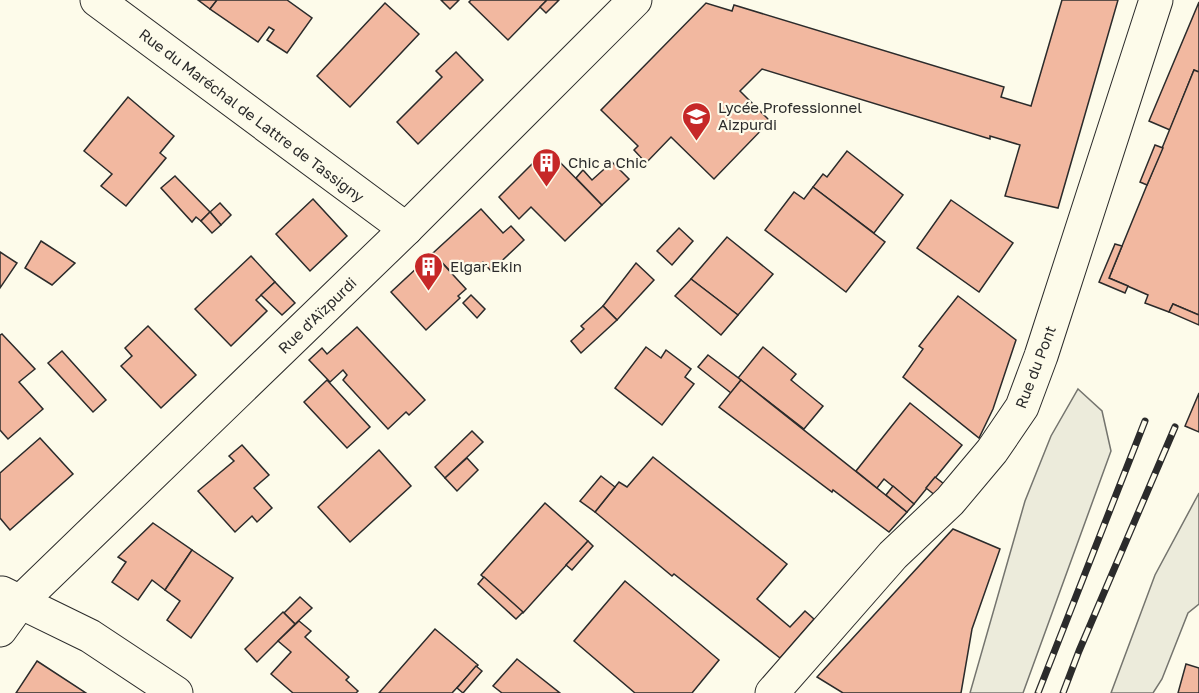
<svg xmlns="http://www.w3.org/2000/svg" width="1199" height="693" font-family="'Golos Text',sans-serif">
<rect width="100%" height="100%" fill="#fdfbea"/>
<g fill="#ecebdb" stroke="#74746e" stroke-width="1.5">
<polygon points="1078,389 1102,411 1111,451 1023,693 970,693 1025,501 1051,436"/>
<polygon points="1199,493 1199,604 1188,613 1162,679 1153,693 1111,693 1155,575"/>
</g>
<g fill="#f2b8a0" stroke="#2b2b2b" stroke-width="1.5">
<polygon points="198,0 217,0 210,9"/>
<polygon points="217,0 287,0 312,18 287,53 267,40 274,30 269,27 258,42 210,9"/>
<polygon points="441,0 459,0 450,9"/>
<polygon points="471,0 547,0 508,40 469,2"/>
<polygon points="547,0 559,0 546,13 540,7"/>
<polygon points="1062,0 1118,0 1058,208 1005,196 1020,145 990,136 990,139 762,69 740,91 770,121 714,179 671,137 646,163 634,150 638,146 601,110 706,3 732,11 734,5 1004,87 1001,97 1031,106"/>
<polygon points="1199,2 1199,72 1194,70 1170,130 1149,121"/>
<polygon points="385,3 419,34 350,107 317,76"/>
<polygon points="456,52 483,80 418,144 397,122 442,77 436,71"/>
<polygon points="1194,70 1199,72 1199,315 1173,304 1169,312 1145,303 1148,295 1109,278"/>
<polygon points="128,97 174,136 160,153 166,158 126,206 101,186 112,174 84,151"/>
<polygon points="1155,145 1163,148 1147,185 1140,182"/>
<polygon points="547,149 602,205 565,241 531,207 519,219 499,197"/>
<polygon points="847,151 903,195 874,233 813,187 823,174 827,177"/>
<polygon points="612,162 629,179 602,205 576,178 583,170 592,180"/>
<polygon points="175,176 210,212 201,221 196,217 192,222 161,188"/>
<polygon points="813,187 885,242 846,292 765,230 794,192 804,199"/>
<polygon points="313,199 347,236 310,271 276,234"/>
<polygon points="951,200 1013,243 979,292 917,248"/>
<polygon points="220,203 231,215 221,225 210,212"/>
<polygon points="481,209 503,233 511,226 524,240 491,271 483,262 470,274 461,264 452,273 433,253"/>
<polygon points="210,212 221,225 212,233 201,221"/>
<polygon points="679,228 693,241 672,265 657,251"/>
<polygon points="727,237 773,274 738,315 691,279"/>
<polygon points="41,241 75,263 52,285 25,268"/>
<polygon points="1115,244 1122,246 1109,278 1128,286 1125,293 1099,282"/>
<polygon points="0,252 17,263 0,288"/>
<polygon points="433,253 466,289 458,296 460,298 426,330 391,292"/>
<polygon points="251,256 275,282 256,300 267,311 231,346 195,309"/>
<polygon points="636,263 654,280 617,320 603,306"/>
<polygon points="691,279 738,315 721,335 675,296"/>
<polygon points="275,282 295,303 282,315 261,295"/>
<polygon points="471,295 485,309 477,318 463,303"/>
<polygon points="958,296 1016,340 993,409 979,438 903,377 923,349 919,346"/>
<polygon points="1173,304 1199,315 1199,325 1169,312"/>
<polygon points="603,306 617,320 581,353 571,341 584,329 581,326"/>
<polygon points="148,326 196,375 161,408 121,366 132,356 125,348"/>
<polygon points="357,327 425,400 409,415 406,412 388,429 343,380 347,375 343,370 330,382 309,360 322,348 327,354"/>
<polygon points="2,334 35,369 19,382 43,409 8,439 0,430 0,335"/>
<polygon points="646,347 661,358 666,350 691,369 685,377 694,384 662,425 615,388"/>
<polygon points="763,347 796,374 791,380 823,406 804,429 738,378"/>
<polygon points="62,351 106,400 93,412 48,363"/>
<polygon points="708,355 741,380 731,393 698,367"/>
<polygon points="327,380 370,427 347,448 304,402"/>
<polygon points="741,380 907,512 889,532 833,490 832,492 719,407"/>
<polygon points="1199,393 1199,432 1185,426"/>
<polygon points="910,403 962,445 914,504 884,479 877,488 856,471"/>
<polygon points="472,431 483,442 445,478 435,467"/>
<polygon points="40,438 73,474 10,530 0,518 0,473"/>
<polygon points="242,445 269,475 254,488 272,508 257,522 252,516 235,532 198,491 234,461 229,456"/>
<polygon points="379,450 411,486 350,542 318,507"/>
<polygon points="653,457 787,564 757,599 790,627 805,611 814,619 780,658 674,574 672,576 595,512 619,482 627,487"/>
<polygon points="467,458 478,470 457,491 445,478"/>
<polygon points="601,476 615,487 595,512 580,501"/>
<polygon points="935,477 944,484 936,496 926,488"/>
<polygon points="893,486 914,504 907,512 886,495"/>
<polygon points="545,503 588,541 523,613 481,575"/>
<polygon points="153,523 192,550 165,590 152,580 138,600 112,582 126,562 118,557"/>
<polygon points="953,529 1000,549 972,629 961,693 843,693 817,677"/>
<polygon points="588,541 593,546 572,570 566,565"/>
<polygon points="192,550 233,578 191,638 167,620 180,601 165,590"/>
<polygon points="484,577 523,612 516,619 478,584"/>
<polygon points="625,581 719,660 692,693 635,693 574,641"/>
<polygon points="300,597 312,608 295,624 284,613"/>
<polygon points="283,612 295,624 257,662 245,649"/>
<polygon points="299,621 311,631 305,637 349,677 346,680 358,691 356,693 293,693 271,674 291,652 278,641"/>
<polygon points="435,629 478,665 452,693 379,693"/>
<polygon points="517,659 560,693 502,693 493,686"/>
<polygon points="37,661 86,693 16,693"/>
<polygon points="1186,664 1199,668 1199,693 1178,693"/>
<polygon points="476,666 482,671 463,693 457,688"/>
</g>
<g fill="none" stroke-linecap="round" stroke-linejoin="round">
<defs>
<g id="minor">
<polyline points="97,0 406,229"/>
<polyline points="2,593 90,636 176,693"/>
<polyline points="0,630 21,601 406,229 635,0"/>
<polyline points="772,693 893,555 950,501 992,451 1022,407 1041,356 1156,0"/>
</g>
</defs>
<use href="#minor" stroke="#2b2b2b" stroke-width="35"/>
<use href="#minor" stroke="#fdfbea" stroke-width="33"/>
<defs>
<g id="rail">
<polyline points="1038,693 1145,421"/>
<polyline points="1063,693 1079,651 1175,427"/>
</g>
</defs>
<use href="#rail" stroke="#2b2b2b" stroke-width="7"/>
<use href="#rail" stroke="#fdfbea" stroke-width="4.5" stroke-dasharray="14" stroke-linecap="butt"/>
</g>
<defs>
<symbol id="school-pin" viewBox="-11 -11 22 30"><path d="M0 17L-7.5 6A9.5 9.5 0 1 1 7.5 6Z" fill="#c62828" stroke="#fdfbea"/><path d="M0-5L7-2L0 1L-7-2ZM-4 1L0 2.5L4 1V4Q0 6-4 4Z" fill="#fff"/></symbol>
<symbol id="building-pin" viewBox="-11 -11 22 30"><path d="M0 17L-7.5 6A9.5 9.5 0 1 1 7.5 6Z" fill="#c62828" stroke="#fdfbea"/><path d="M-4-6H4V6H1V3H-1V6H-4ZM-2.5-4.3h1.7v1.8h-1.7ZM.8-4.3h1.7v1.8H.8ZM-2.5-1h1.7V.8h-1.7ZM.8-1h1.7V.8H.8Z" fill="#fff"/></symbol>
</defs>
<g fill-rule="evenodd">
<use href="#school-pin" x="680" y="100" width="33" height="45"/>
<use href="#building-pin" x="530" y="146" width="33" height="45"/>
<use href="#building-pin" x="412" y="250" width="33" height="45"/>
</g>
<g text-anchor="middle" dominant-baseline="central" stroke-width="4.5" stroke-linejoin="round" paint-order="stroke">
<g font-size="15" fill="#2b2b2b" stroke="#fdfbea" text-anchor="start">
<text x="718" y="107">Lycée Professionnel<tspan x="718" dy="17">Aizpurdi</tspan></text>
<text x="568" y="162">Chic a Chic</text>
<text x="450" y="266">Elgar Ekin</text>
</g>
<g font-size="15" fill="#2b2b2b" stroke="#fdfbea">
<text transform="translate(252 115) rotate(37)">Rue du Maréchal de Lattre de Tassigny</text>
<text transform="translate(317 315) rotate(-44)">Rue d'Aïzpurdi</text>
<text transform="translate(1035 367) rotate(-69)">Rue du Pont</text>
</g>
</g>
</svg>
